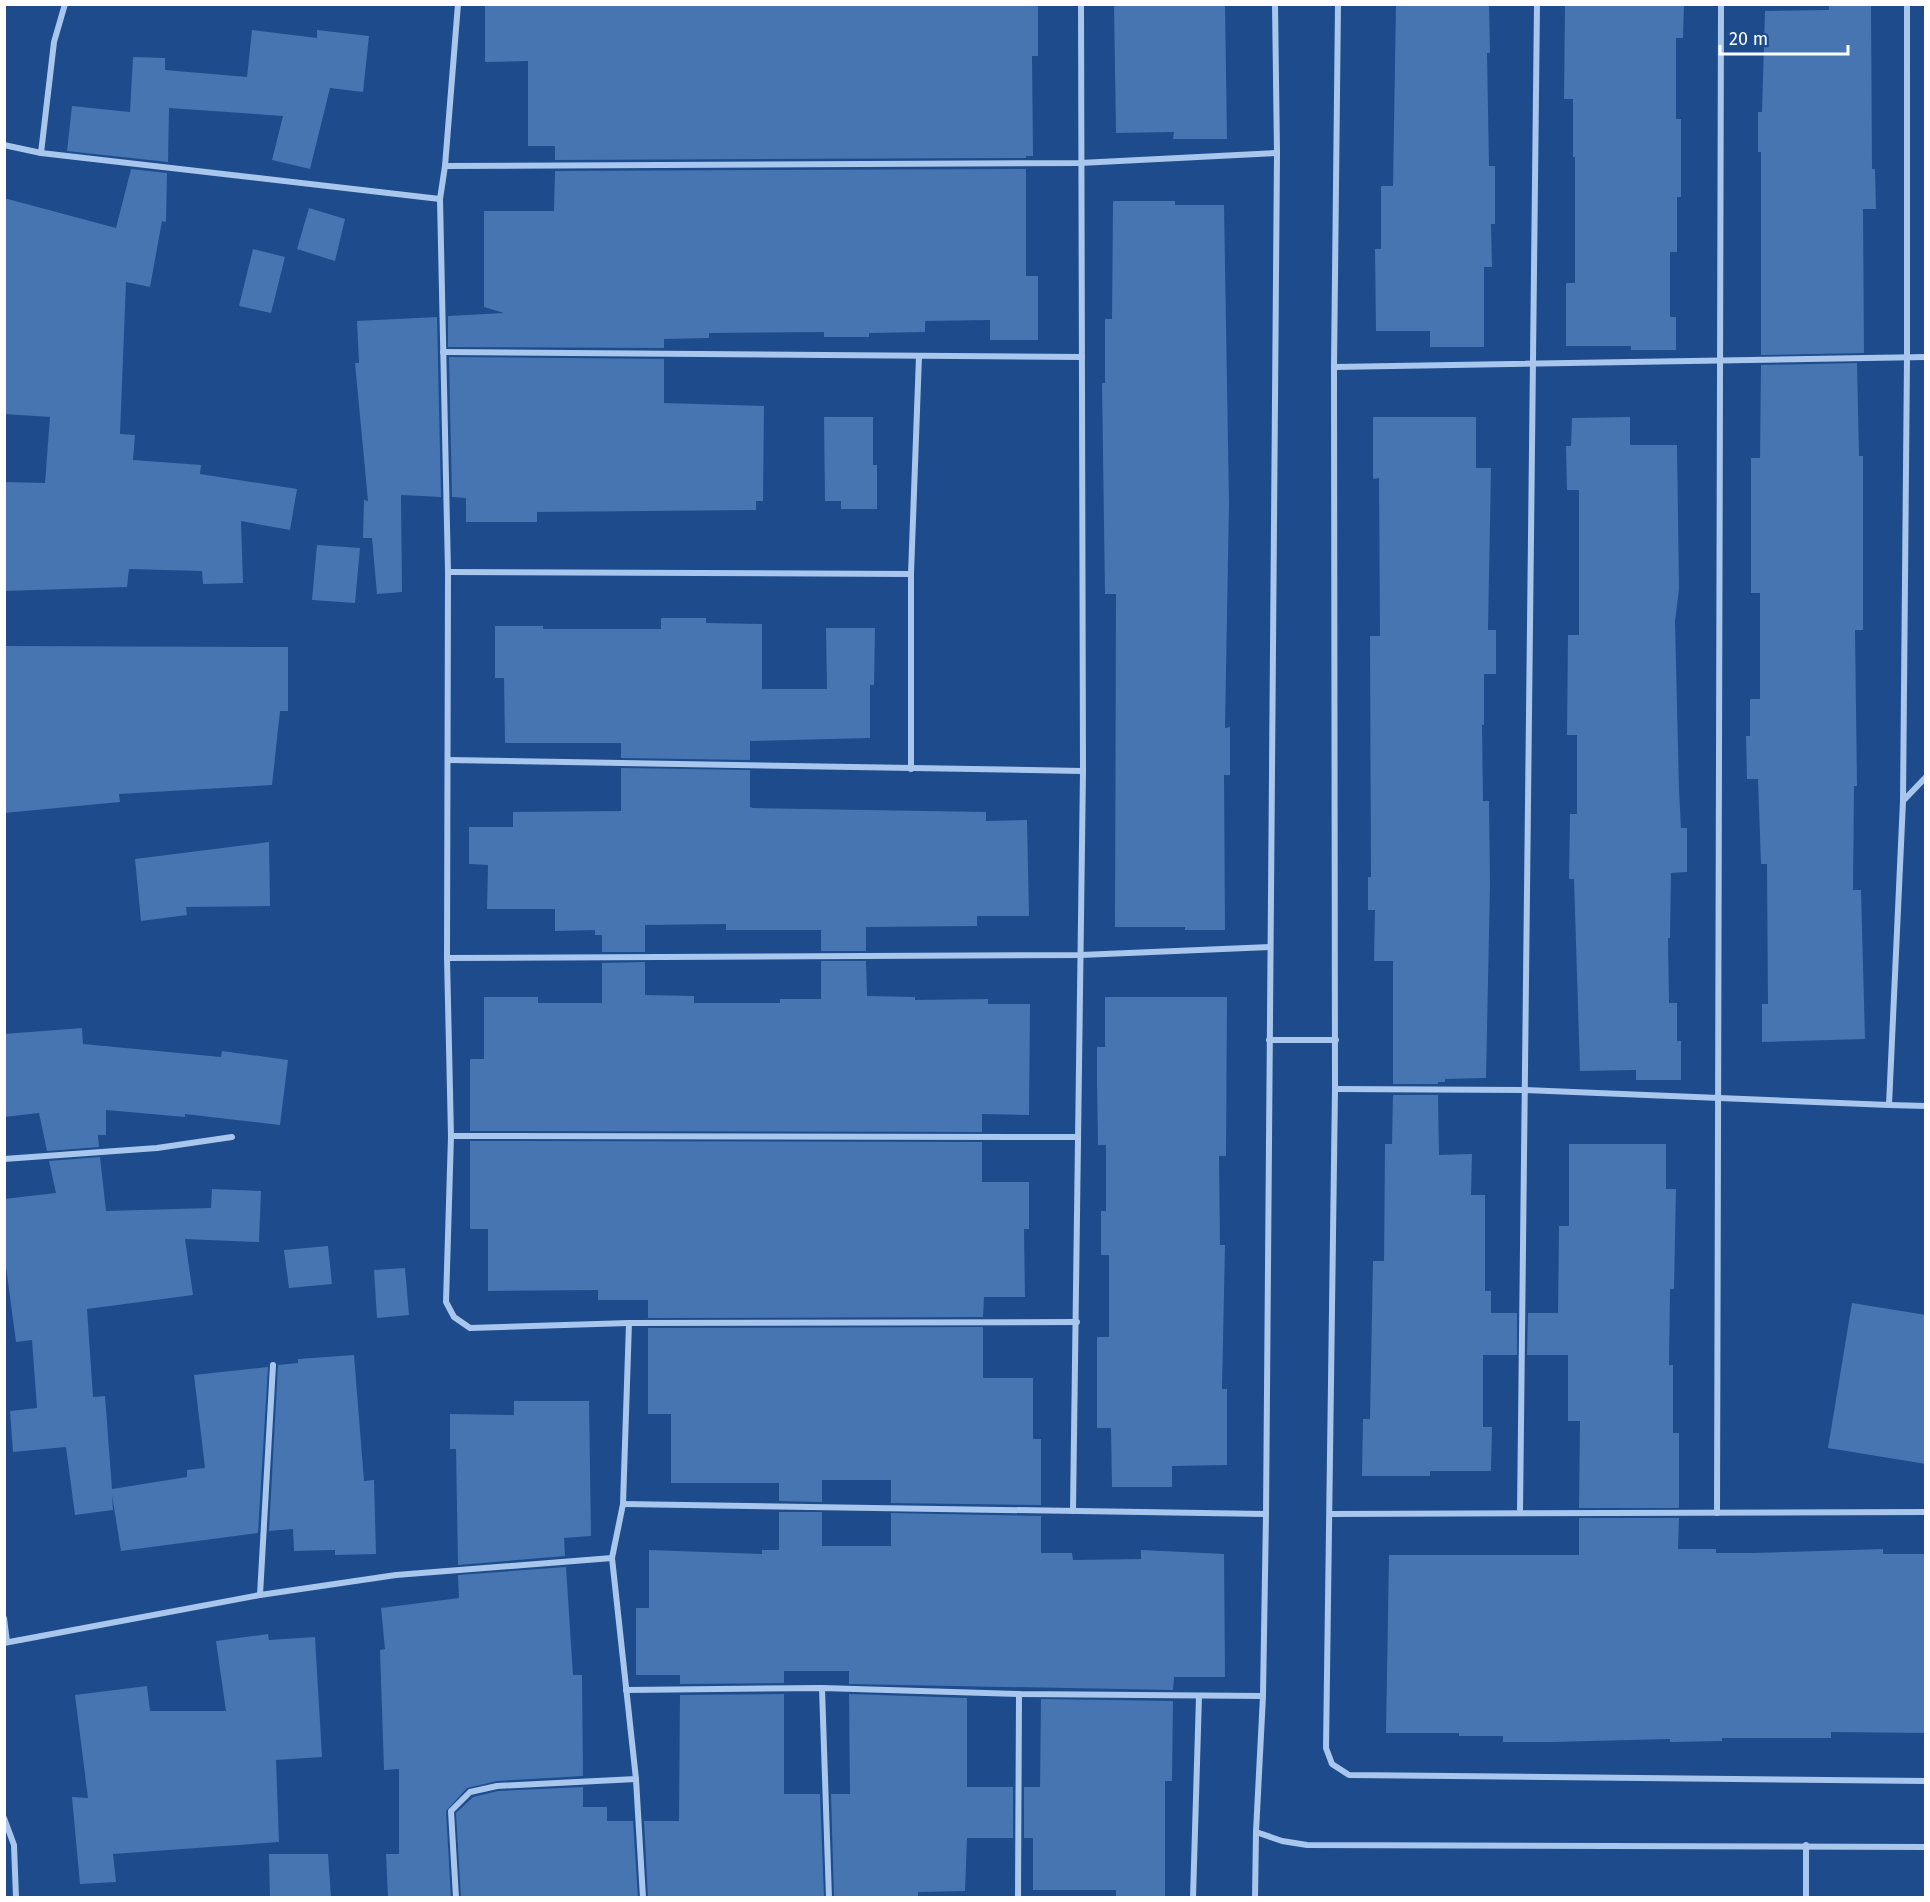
<svg xmlns="http://www.w3.org/2000/svg" width="1930" height="1902" font-family="'Fira Sans',sans-serif">
<rect width="100%" height="100%" fill="#1d4b8b"/>
<g fill="#4675b2">
<polygon points="485,4 1038,4 1038,56 1032,56 1033,156 1026,156 1026,158 555,160 555,146 528,146 528,61 485,62"/>
<polygon points="1114,4 1225,4 1227,139 1173,139 1174,132 1116,133"/>
<polygon points="1396,4 1489,4 1490,53 1487,53 1489,166 1495,166 1495,224 1491,224 1492,267 1484,267 1484,347 1430,347 1430,331 1376,331 1375,249 1381,249 1381,186 1393,186"/>
<polygon points="1565,4 1684,4 1683,38 1676,38 1676,119 1681,119 1681,197 1677,197 1677,252 1670,252 1670,317 1676,317 1676,350 1631,350 1631,346 1566,346 1566,283 1575,283 1575,157 1573,157 1573,99 1564,99"/>
<polygon points="1829,4 1871,4 1872,169 1875,169 1876,209 1863,209 1864,353 1761,355 1761,152 1758,152 1758,112 1762,112 1765,11 1829,10"/>
<polygon points="252,30 317,38 317,30 369,36 363,92 330,88 310,169 272,160 283,116 169,108 168,162 67,151 72,106 130,112 133,57 165,58 165,70 247,77"/>
<polygon points="131,169 167,173 166,222 162,221 150,287 126,282 120,434 135,435 133,460 201,465 200,474 297,489 290,530 241,521 243,583 203,584 202,571 129,569 127,587 4,591 4,482 45,483 50,417 4,414 4,198 116,228"/>
<polygon points="1026,169 1026,276 1038,276 1038,340 990,340 990,320 925,321 925,332 869,333 869,337 824,337 824,332 709,333 709,338 664,339 664,348 448,347 448,316 504,313 484,307 484,211 554,211 555,171"/>
<polygon points="1113,201 1175,201 1175,205 1224,205 1229,503 1225,728 1230,727 1230,775 1224,775 1225,930 1185,930 1185,927 1115,927 1116,594 1105,594 1102,383 1105,383 1105,319 1112,319"/>
<polygon points="309,208 345,219 335,261 297,249"/>
<polygon points="253,249 285,257 271,313 239,306"/>
<polygon points="437,317 441,497 401,495 402,592 377,594 372,538 363,538 364,500 368,501 355,363 359,363 357,321"/>
<polygon points="449,357 664,359 664,403 764,406 763,501 756,501 756,510 537,512 537,522 466,522 466,498 452,497"/>
<polygon points="1857,363 1859,456 1863,456 1863,630 1855,630 1857,786 1854,786 1853,890 1861,890 1865,1039 1762,1042 1762,1004 1768,1004 1767,864 1761,864 1758,779 1747,779 1746,736 1750,736 1750,699 1760,699 1760,593 1751,593 1751,458 1760,458 1761,365"/>
<polygon points="824,417 873,417 873,465 877,465 877,509 841,509 841,501 825,501"/>
<polygon points="1373,417 1476,417 1476,468 1491,468 1488,630 1496,630 1496,674 1484,674 1484,725 1482,725 1483,801 1489,801 1490,885 1486,1078 1445,1079 1445,1082 1438,1082 1438,1084 1393,1084 1393,961 1374,961 1375,910 1368,910 1368,877 1371,877 1370,636 1380,636 1379,478 1373,479"/>
<polygon points="1630,417 1630,445 1677,445 1679,589 1675,621 1679,790 1681,828 1687,828 1687,872 1671,873 1670,938 1668,938 1669,1003 1677,1003 1677,1041 1681,1041 1681,1080 1636,1080 1636,1070 1580,1071 1574,879 1569,879 1570,814 1577,814 1577,735 1567,735 1568,635 1579,635 1579,490 1567,490 1566,446 1571,446 1572,418"/>
<polygon points="317,545 360,548 355,603 312,600"/>
<polygon points="661,618 706,618 706,623 762,624 762,689 827,689 826,628 875,628 874,685 870,685 870,738 750,741 750,760 621,758 621,743 505,743 504,678 495,678 495,626 543,626 543,629 661,629"/>
<polygon points="4,646 288,647 288,711 280,711 272,785 119,794 120,802 4,813"/>
<polygon points="621,768 750,770 750,807 753,808 986,812 986,821 1027,820 1029,916 977,916 977,926 866,927 866,951 821,951 821,930 726,930 726,924 645,925 645,952 602,952 602,935 595,935 595,930 555,931 555,909 487,909 488,865 469,864 469,827 513,827 513,812 621,811"/>
<polygon points="269,842 270,906 186,907 187,915 141,921 135,859"/>
<polygon points="821,961 866,961 867,996 915,997 915,1000 988,999 988,1004 1030,1004 1029,1115 982,1114 982,1132 470,1131 470,1059 484,1059 484,997 538,997 538,1003 602,1003 602,963 645,962 645,995 694,996 694,1003 780,1003 780,999 821,999"/>
<polygon points="1105,997 1227,997 1226,1156 1219,1156 1220,1245 1225,1245 1222,1389 1227,1389 1227,1465 1172,1466 1172,1487 1112,1487 1111,1428 1097,1428 1097,1337 1109,1337 1109,1255 1101,1255 1101,1211 1106,1211 1106,1145 1098,1145 1097,1083 1097,1047 1105,1047"/>
<polygon points="82,1028 83,1044 221,1057 222,1051 288,1060 280,1125 185,1114 185,1117 106,1110 106,1135 98,1135 99,1147 47,1151 39,1113 4,1117 4,1034"/>
<polygon points="1393,1095 1438,1095 1439,1155 1472,1154 1471,1195 1485,1195 1485,1291 1491,1291 1491,1313 1517,1313 1517,1355 1483,1355 1483,1427 1492,1427 1491,1471 1430,1471 1430,1476 1362,1476 1363,1419 1370,1419 1373,1261 1384,1261 1385,1144 1392,1144"/>
<polygon points="470,1141 982,1142 982,1182 1029,1182 1029,1229 1024,1229 1025,1297 984,1297 983,1317 648,1318 648,1300 598,1300 598,1290 488,1291 488,1229 470,1229"/>
<polygon points="1569,1144 1666,1144 1666,1189 1676,1189 1674,1289 1670,1289 1669,1365 1673,1365 1673,1433 1679,1433 1679,1508 1579,1508 1580,1421 1568,1421 1568,1355 1527,1355 1528,1313 1558,1313 1559,1226 1569,1226"/>
<polygon points="100,1157 106,1211 211,1208 212,1189 261,1191 259,1242 185,1239 193,1295 87,1309 93,1397 105,1396 112,1489 187,1477 187,1470 205,1468 194,1375 268,1367 258,1533 121,1551 112,1495 113,1510 75,1515 66,1447 13,1452 10,1411 37,1408 32,1340 16,1342 4,1252 4,1199 56,1193 49,1161"/>
<polygon points="328,1246 332,1284 289,1288 284,1250"/>
<polygon points="405,1268 409,1315 377,1318 374,1270"/>
<polygon points="1852,1303 1926,1315 1926,1464 1828,1448"/>
<polygon points="983,1327 983,1378 1033,1378 1033,1439 1041,1439 1041,1505 891,1503 891,1480 822,1480 822,1502 779,1501 779,1483 671,1483 671,1414 648,1414 648,1328"/>
<polygon points="354,1355 364,1481 374,1480 376,1554 335,1555 335,1550 294,1551 293,1529 269,1531 278,1365 298,1363 298,1359"/>
<polygon points="514,1401 589,1401 591,1536 564,1538 565,1556 458,1565 456,1449 450,1449 450,1414 514,1415"/>
<polygon points="779,1512 822,1512 822,1546 891,1546 891,1513 1041,1516 1041,1553 1072,1553 1073,1560 1141,1559 1141,1550 1224,1554 1225,1677 1174,1677 1173,1690 849,1684 849,1671 784,1671 784,1683 680,1684 680,1675 636,1675 636,1608 649,1608 649,1550 762,1554 762,1550 779,1550"/>
<polygon points="1579,1518 1679,1518 1678,1549 1716,1549 1716,1553 1752,1553 1883,1549 1883,1554 1926,1554 1926,1733 1831,1732 1831,1738 1722,1738 1722,1741 1670,1742 1670,1739 1552,1742 1503,1742 1503,1736 1459,1736 1459,1733 1386,1733 1389,1555 1579,1555"/>
<polygon points="566,1567 573,1675 582,1675 583,1776 497,1781 467,1788 446,1811 451,1898 388,1898 386,1854 399,1854 399,1769 384,1770 380,1650 385,1649 381,1608 459,1598 458,1575"/>
<polygon points="268,1634 269,1640 315,1637 322,1757 276,1760 279,1842 113,1854 116,1882 80,1884 72,1797 88,1798 75,1695 147,1686 150,1711 226,1711 216,1641"/>
<polygon points="784,1694 784,1794 820,1794 824,1898 648,1898 644,1821 679,1821 680,1695"/>
<polygon points="849,1694 967,1698 967,1787 1013,1787 1013,1838 967,1838 965,1891 918,1892 918,1898 834,1898 831,1794 850,1794"/>
<polygon points="1041,1699 1173,1701 1172,1781 1165,1781 1165,1897 1116,1897 1116,1890 1033,1890 1033,1838 1024,1838 1024,1787 1040,1787"/>
<polygon points="583,1787 583,1807 607,1807 607,1821 633,1821 638,1898 461,1898 456,1813 473,1797 498,1791"/>
<polygon points="269,1854 328,1854 331,1897 270,1897"/>
</g>
<g fill="none" stroke-linecap="round" stroke-linejoin="round">
<g stroke="#a9c6ec" stroke-width="6">
<polyline points="458,4 445,166 440,199 448,572 447,958 451,1136 446,1302 454,1317 470,1328 629,1323 1077,1322"/>
<polyline points="1275,4 1277,153 1266,1514 1263,1696 1256,1832 1282,1841 1307,1845 1926,1847"/>
<polyline points="1338,4 1334,367 1335,1089 1326,1748 1332,1764 1349,1775 1926,1781"/>
<polyline points="4,145 41,153 440,199"/>
<polyline points="41,153 54,42 65,4"/>
<polyline points="445,166 1080,163 1277,153"/>
<polyline points="443,352 1082,357"/>
<polyline points="1334,367 1926,357"/>
<polyline points="448,572 911,574"/>
<polyline points="448,760 1083,771"/>
<polyline points="911,769 911,574 919,356"/>
<polyline points="1903,801 1926,777"/>
<polyline points="447,958 1081,955 1270,947"/>
<polyline points="1269,1040 1336,1040"/>
<polyline points="1335,1089 1525,1090 1889,1105 1903,801 1907,358 1907,4"/>
<polyline points="1889,1105 1926,1106"/>
<polyline points="451,1136 1076,1137"/>
<polyline points="4,1159 157,1148 232,1137"/>
<polyline points="629,1323 623,1504 612,1558 636,1779 643,1898"/>
<polyline points="623,1504 1266,1514"/>
<polyline points="1073,1511 1083,771 1081,4"/>
<polyline points="1520,1513 1537,4"/>
<polyline points="1717,1513 1721,4"/>
<polyline points="1331,1514 1926,1512"/>
<polyline points="260,1595 273,1365"/>
<polyline points="4,1618 7,1642"/>
<polyline points="4,1643 260,1595 396,1575 612,1558"/>
<polyline points="822,1688 829,1898"/>
<polyline points="626,1690 822,1688 1019,1694 1263,1696"/>
<polyline points="4,1818 14,1845 16,1898"/>
<polyline points="456,1898 451,1811 470,1792 497,1786 636,1779"/>
<polyline points="1018,1898 1019,1694"/>
<polyline points="1193,1898 1199,1696"/>
<polyline points="1255,1898 1256,1832"/>
<polyline points="1806,1898 1806,1845"/>
</g>
</g>
<rect width="1930" height="1902" fill="none" stroke="#ffffff" stroke-width="12"/>
<path d="M1720 45v9h128v-9" fill="none" stroke="#ffffff" stroke-width="3"/>
<text x="1729" y="45" font-size="18" fill="#ffffff" stroke="#1d4b8b" stroke-width="4.5" paint-order="stroke">20 m</text>
</svg>
